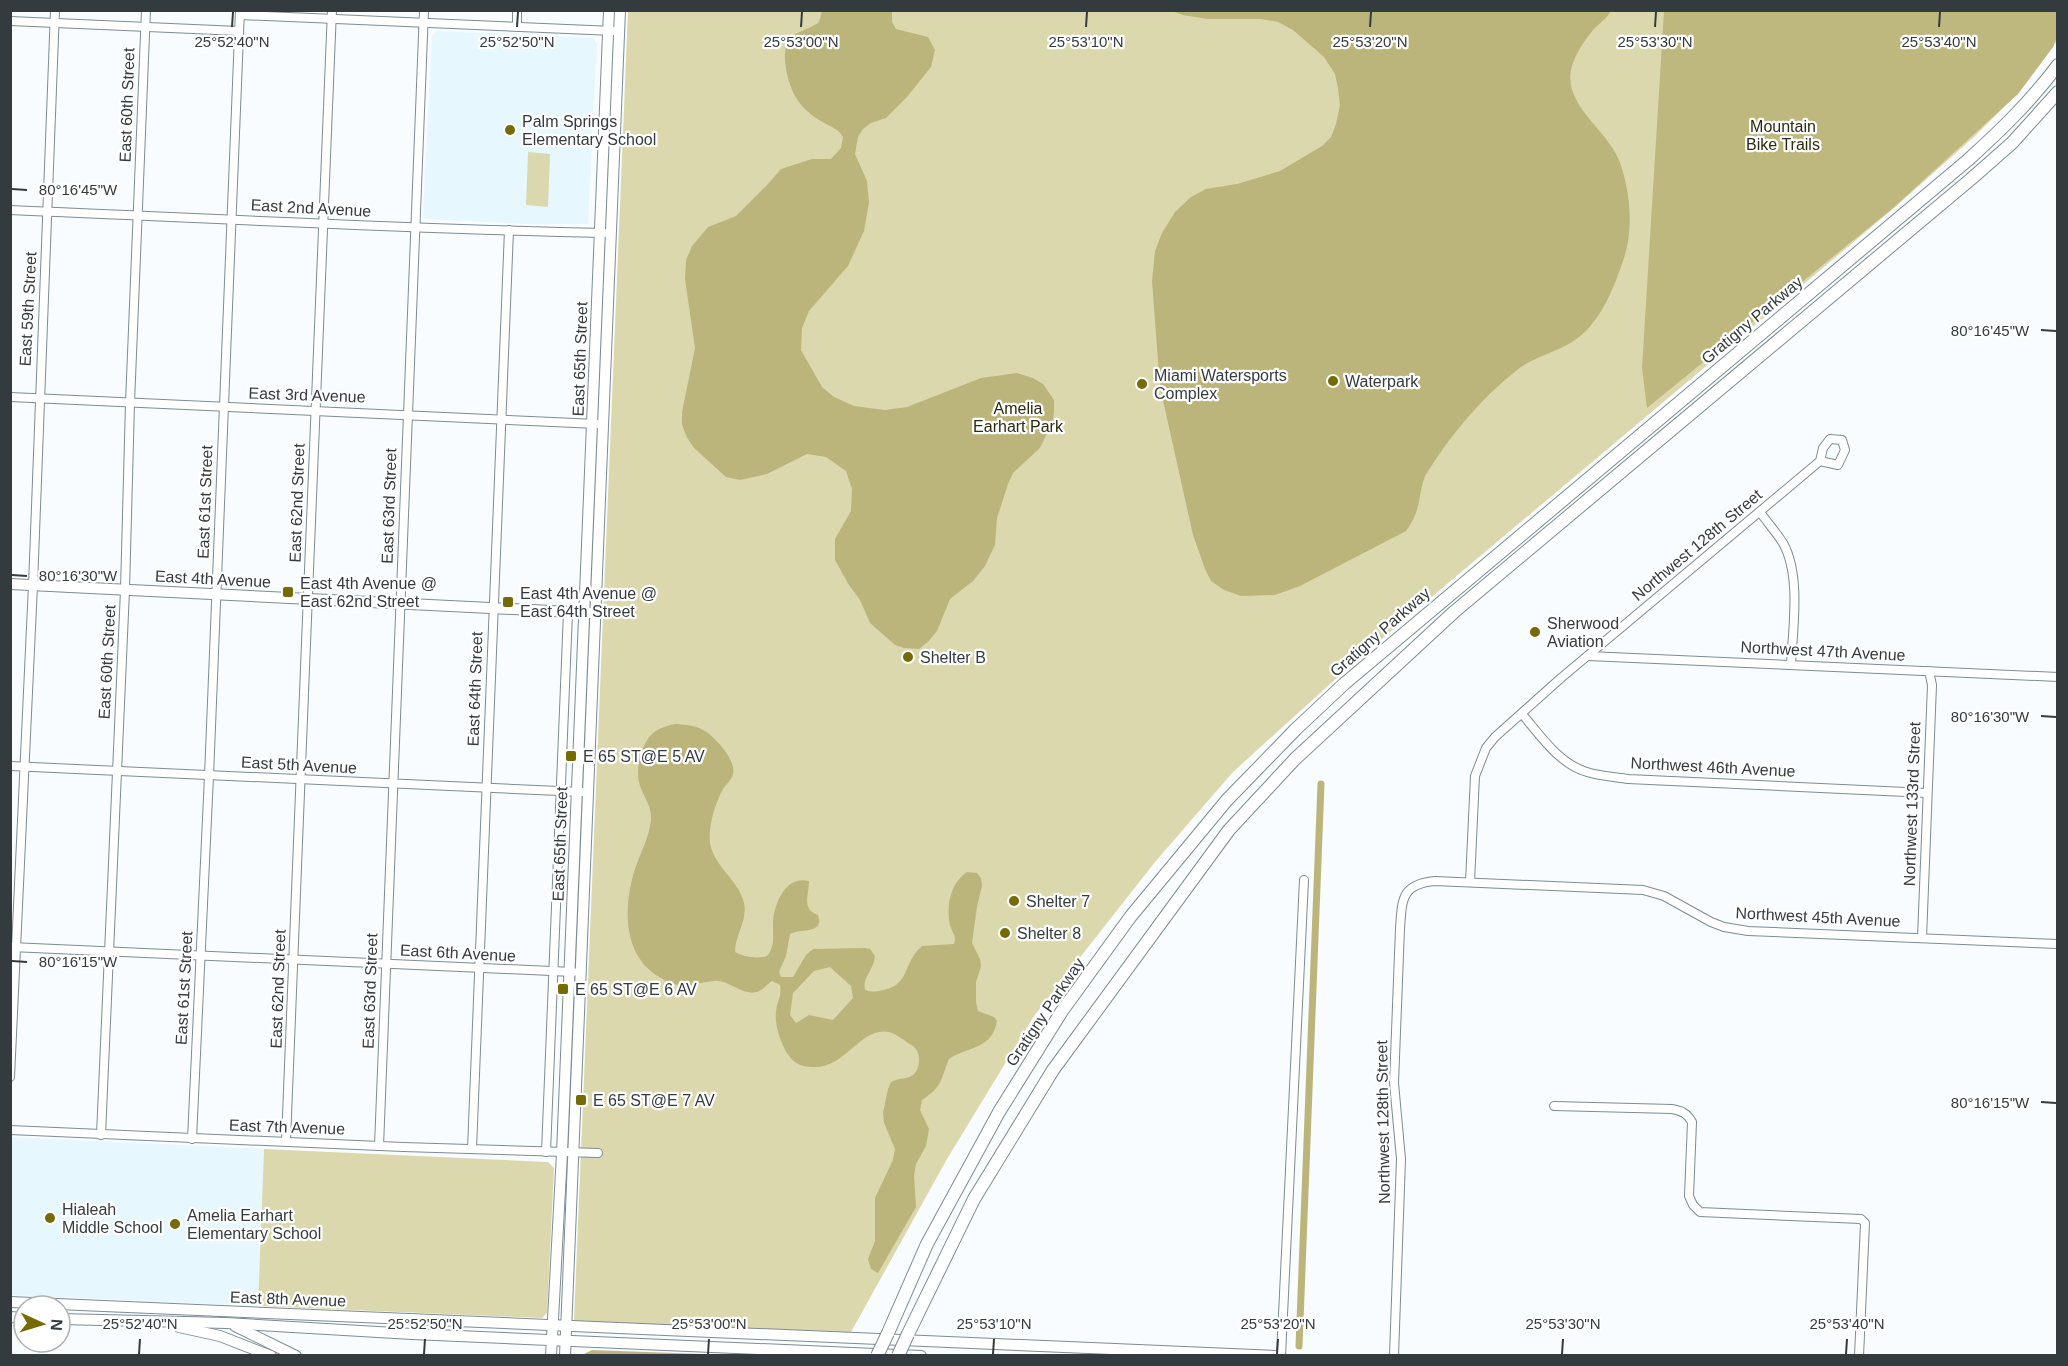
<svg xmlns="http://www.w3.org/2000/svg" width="2068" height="1366" font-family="Arial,sans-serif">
<rect width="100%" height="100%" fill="#f8fcfe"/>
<g fill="#e7f7fe">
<polygon points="437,31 592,38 595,40 597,44 588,224 526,224 425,219 423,216 432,36"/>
<polygon points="10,1137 264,1149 258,1306 11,1295"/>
</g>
<g fill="#dcd8ad">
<polygon points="628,11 2057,11 2057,41 2020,91 1975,136 1894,208 1352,664 1233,772 1155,862 1034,1016 947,1159 851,1332 574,1321"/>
<polygon points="528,152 550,154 548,207 526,205"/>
<polygon points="264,1149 548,1162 554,1168 547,1313 542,1318 258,1306"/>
</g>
<g fill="#beb87e">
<polygon points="1664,11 2057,11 2057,37 2053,47 2018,94 1893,208 1647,408 1642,368"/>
<polygon points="592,1350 729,1355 582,1355"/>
</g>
<g fill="#bbb57c" fill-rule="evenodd">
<path d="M822,11H892V22L896,29L928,37L935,50L931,67L907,97L886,118L871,123L863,129L858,137L855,154L867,181L869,202L864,231L848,266L809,311L802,328L801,350L822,387L834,397L854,406L885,410L907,407L981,378L1017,373L1033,378L1043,384L1054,400V412L1053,421L1040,448L1013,473L1008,484L997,518L995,545L985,566L973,581L950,599L937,631L928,642L919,649L904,648L895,645L870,623L860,600L849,585L835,560V539L851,511L852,489L846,471L826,457L807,454L767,474L740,480L726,477L694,448L686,436L682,424V412L695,348L685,279L686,260L692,246L708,227L736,216L769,183L781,169L812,159H831L841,148L843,137C838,128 830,127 821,121C802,110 792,96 787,74C785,65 783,51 788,42C794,31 809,30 819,22Z"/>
<path d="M1172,11H1611C1606,20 1596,25 1590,34C1583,42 1575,56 1572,66C1561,104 1606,128 1619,160C1630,189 1634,228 1624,258C1613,291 1598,330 1565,346C1549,354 1531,359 1517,370C1480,399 1449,437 1425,476C1417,499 1422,509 1406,531L1300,586L1275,595L1241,596L1224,590L1211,581L1205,569L1193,535L1160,387L1152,281L1155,251L1162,233L1175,212L1191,197L1206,189L1237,184L1280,171L1322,146L1331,137L1336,124L1340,105L1338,88L1335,74L1324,57L1293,30L1278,22L1261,19H1208L1183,15Z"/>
<path d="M676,724C686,725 695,725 703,730C714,735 737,761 733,774C732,780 726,784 723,789C715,804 708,826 710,843C714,867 739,880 744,903C748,920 735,935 735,952C744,957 758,959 767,956C775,947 773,935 773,923C774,904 785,875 809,881C809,895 801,909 818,915C825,935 799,928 790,934L786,956L779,972L781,977H793L806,955L813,949L865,948L870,949L875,956C874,970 862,977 865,990C871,992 873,992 879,991C912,986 901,964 922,946L954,944C957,936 952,933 950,925C946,907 950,883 967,872L977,873L981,878L982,886L977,907L972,943L980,959L981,966L976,982V1002L978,1011L994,1017L997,1021C992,1050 968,1046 949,1059C940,1081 943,1086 922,1100L920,1110L929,1129L926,1146L916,1164L914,1176L916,1207L878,1273L871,1269L868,1259L875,1241V1198L893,1160L895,1149L884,1123L883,1113L888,1089L891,1082C898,1078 908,1079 913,1075C921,1068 921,1052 913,1046C906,1042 897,1034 889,1032C861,1026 845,1069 813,1067C807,1067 800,1066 795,1062C783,1053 774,1026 776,1012C777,1000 782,998 780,985L772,981C767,984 765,988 761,990C746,1000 729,979 714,981C702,982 690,987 678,985C672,984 666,981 661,978C623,957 623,910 634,872C639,855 649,839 651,820C652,804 642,796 639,782C636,770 640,752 646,742C652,730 664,726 676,724ZM830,967L851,986L853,998L833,1020L809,1015L796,1023L790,1015L793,993L814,971Z"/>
</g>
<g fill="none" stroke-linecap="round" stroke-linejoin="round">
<polyline stroke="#bbb57c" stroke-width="7" points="1299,1346 1321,784"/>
<defs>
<g id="minor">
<polyline points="240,15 614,31"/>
<polyline points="10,21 239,31"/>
<polyline points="517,26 517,10"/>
<path d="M10,210C208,218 406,229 604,233"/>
<polyline points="10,397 597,424"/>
<path d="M1760,512C1767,522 1776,532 1783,543C1801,575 1793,628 1791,664"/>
<polyline points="1588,656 2058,677"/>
<path d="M1522,714C1540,735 1559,764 1587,772C1600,776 1615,777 1628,779L1927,793"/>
<polyline points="10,766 582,792"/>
<polyline points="1470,882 1475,776 1486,748 1495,737 1561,678 1820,461 1823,448 1830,439 1842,440 1845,450 1838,465 1820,461"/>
<polyline points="1922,938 1932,685 1929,671"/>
<polyline points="11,947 573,972"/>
<polyline points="10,1077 33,585 55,10"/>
<path d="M1554,1106L1672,1109C1682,1111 1687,1113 1692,1122L1689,1196L1693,1205L1700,1212L1861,1219L1865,1223L1859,1356"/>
<polyline points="10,1130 403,1147 598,1153"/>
<polyline points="101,1135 125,590 130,403 146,10"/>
<polyline points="192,1139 209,776 240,10"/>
<path d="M286,1141C302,764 315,387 332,10"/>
<polyline points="379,1146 424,10"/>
<polyline points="472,1149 509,230"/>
<polyline points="546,1152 568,612"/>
<polyline points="1281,1356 1304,880"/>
<path d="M1394,1356L1401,1159L1394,1083L1400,929C1402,900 1401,884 1435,881L1643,890L1664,896L1711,922L1724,927L1748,931L2058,944"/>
</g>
<g id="major">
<polyline points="10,584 591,613"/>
<polyline points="10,1302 1277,1356"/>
<polyline points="10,1317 24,1318"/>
<polyline points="60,1319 226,1323 412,1334 921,1356"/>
<polyline points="235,1326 296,1356"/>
<polyline points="179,1327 220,1336 271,1356"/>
<polyline points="551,1356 562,1153 609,10"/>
<polyline points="565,1356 620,10"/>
</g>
<g id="highway">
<path d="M888,1333L927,1244L999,1112L1062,1011L1131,916L1227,800L1296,729L1344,684L1968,160C2001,130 2031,101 2058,65"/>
<polyline points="908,1334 974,1199 1053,1070 1229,830 1295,759 1454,612 1971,179 2012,143 2058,92"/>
</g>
</defs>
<use href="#minor" stroke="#7c8c93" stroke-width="10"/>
<use href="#major" stroke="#7c8c93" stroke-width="12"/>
<use href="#highway" stroke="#7c8c93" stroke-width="14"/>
<use href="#minor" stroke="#fff" stroke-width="8"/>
<use href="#major" stroke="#fff" stroke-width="10"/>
<use href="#highway" stroke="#fff" stroke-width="12"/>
<defs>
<g id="highway-bridge">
<polyline points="877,1356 888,1333"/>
<polyline points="898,1356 908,1334"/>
</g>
</defs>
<use href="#highway-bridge" stroke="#7c8c93" stroke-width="14" stroke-linecap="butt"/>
<use href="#highway-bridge" stroke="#fff" stroke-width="12"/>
</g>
<path fill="none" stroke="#343b3e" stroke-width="2" d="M232,27L233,12M517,27L518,12M801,27L802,12M1086,27L1087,12M1370,27L1371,12M1655,27L1656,12M1939,27L1940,12M12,189L27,190M2041,330L2056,331M12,575L27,576M2041,716L2056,717M12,961L27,962M2041,1102L2056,1103M139,1354L140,1339M424,1354L425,1339M708,1354L709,1339M993,1354L994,1339M1277,1354L1278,1339M1562,1354L1563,1339M1846,1354L1847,1339"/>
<g fill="#756b04" stroke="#fff" stroke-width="2">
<circle cx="510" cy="130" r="6"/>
<circle cx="1333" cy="381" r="6"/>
<circle cx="1142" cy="384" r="6"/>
<rect x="282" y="586" width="12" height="12" rx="3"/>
<rect x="502" y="596" width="12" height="12" rx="3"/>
<circle cx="1535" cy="632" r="6"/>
<circle cx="908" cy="657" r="6"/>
<rect x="565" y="750" width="12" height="12" rx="3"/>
<circle cx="1014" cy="901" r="6"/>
<circle cx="1005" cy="933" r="6"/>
<rect x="557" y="983" width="12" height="12" rx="3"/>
<rect x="575" y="1094" width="12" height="12" rx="3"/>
<circle cx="50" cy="1218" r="6"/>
<circle cx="175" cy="1224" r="6"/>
</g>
<g text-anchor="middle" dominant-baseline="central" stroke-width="4.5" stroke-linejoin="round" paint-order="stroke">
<g font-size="16" fill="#343b3e" stroke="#fff">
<text transform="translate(127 105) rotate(-88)">East 60th Street</text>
<text transform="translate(311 208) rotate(3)">East 2nd Avenue</text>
<text transform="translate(28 309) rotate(-87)">East 59th Street</text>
<text transform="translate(1752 320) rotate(-40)">Gratigny Parkway</text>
<text transform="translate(580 359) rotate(-88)">East 65th Street</text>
<text transform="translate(307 395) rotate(2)">East 3rd Avenue</text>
<text transform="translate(205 502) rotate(-88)">East 61st Street</text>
<text transform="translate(297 503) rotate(-88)">East 62nd Street</text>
<text transform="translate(389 506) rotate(-88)">East 63rd Street</text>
<text transform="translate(1697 545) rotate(-40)">Northwest 128th Street</text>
<text transform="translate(213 579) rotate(3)">East 4th Avenue</text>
<text transform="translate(1380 632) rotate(-41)">Gratigny Parkway</text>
<text transform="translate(1823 651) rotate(3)">Northwest 47th Avenue</text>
<text transform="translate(107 662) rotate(-87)">East 60th Street</text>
<text transform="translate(475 689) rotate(-88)">East 64th Street</text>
<text transform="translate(299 765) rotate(3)">East 5th Avenue</text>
<text transform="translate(1713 767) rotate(3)">Northwest 46th Avenue</text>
<text transform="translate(1912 804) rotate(-88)">Northwest 133rd Street</text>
<text transform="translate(560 844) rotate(-88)">East 65th Street</text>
<text transform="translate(1818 917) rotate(3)">Northwest 45th Avenue</text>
<text transform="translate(458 953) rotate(3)">East 6th Avenue</text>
<text transform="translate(184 988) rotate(-87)">East 61st Street</text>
<text transform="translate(278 989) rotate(-88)">East 62nd Street</text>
<text transform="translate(370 991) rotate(-88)">East 63rd Street</text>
<text transform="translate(1045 1012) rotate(-56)">Gratigny Parkway</text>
<text transform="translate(1383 1122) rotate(-91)">Northwest 128th Street</text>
<text transform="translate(287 1127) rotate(2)">East 7th Avenue</text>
<text transform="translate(288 1299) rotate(2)">East 8th Avenue</text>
</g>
<g font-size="16" fill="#343b3e" stroke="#fff" text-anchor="start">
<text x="522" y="121">Palm Springs<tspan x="522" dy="18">Elementary School</tspan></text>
<text x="1154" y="375">Miami Watersports<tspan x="1154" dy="18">Complex</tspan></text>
<text x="1345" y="381">Waterpark</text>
<text x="300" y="583">East 4th Avenue @<tspan x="300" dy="18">East 62nd Street</tspan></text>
<text x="520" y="593">East 4th Avenue @<tspan x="520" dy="18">East 64th Street</tspan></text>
<text x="1547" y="623">Sherwood<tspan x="1547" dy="18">Aviation</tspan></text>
<text x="920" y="657">Shelter B</text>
<text x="583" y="756">E 65 ST@E 5 AV</text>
<text x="1026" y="901">Shelter 7</text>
<text x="1017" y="933">Shelter 8</text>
<text x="575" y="989">E 65 ST@E 6 AV</text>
<text x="593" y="1100">E 65 ST@E 7 AV</text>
<text x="62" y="1209">Hialeah<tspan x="62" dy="18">Middle School</tspan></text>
<text x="187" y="1215">Amelia Earhart<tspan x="187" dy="18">Elementary School</tspan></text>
</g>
<g font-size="16" fill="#2d2a0f" stroke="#fff">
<text x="1783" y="126">Mountain<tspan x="1783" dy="18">Bike Trails</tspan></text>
<text x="1018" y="408">Amelia<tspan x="1018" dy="18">Earhart Park</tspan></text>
</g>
</g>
<g font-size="15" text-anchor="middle" fill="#343b3e" stroke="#fff" stroke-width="4.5" stroke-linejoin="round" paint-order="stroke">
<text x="232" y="47">25°52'40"N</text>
<text x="517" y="47">25°52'50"N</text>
<text x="801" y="47">25°53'00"N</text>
<text x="1086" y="47">25°53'10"N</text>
<text x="1370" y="47">25°53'20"N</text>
<text x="1655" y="47">25°53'30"N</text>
<text x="1939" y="47">25°53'40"N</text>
<text x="78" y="195">80°16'45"W</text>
<text x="1990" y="336">80°16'45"W</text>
<text x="78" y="581">80°16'30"W</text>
<text x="1990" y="722">80°16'30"W</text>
<text x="78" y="967">80°16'15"W</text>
<text x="1990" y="1108">80°16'15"W</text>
<text x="140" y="1329">25°52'40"N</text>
<text x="425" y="1329">25°52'50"N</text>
<text x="709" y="1329">25°53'00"N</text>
<text x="994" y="1329">25°53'10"N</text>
<text x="1278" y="1329">25°53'20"N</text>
<text x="1563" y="1329">25°53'30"N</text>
<text x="1847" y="1329">25°53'40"N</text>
</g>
<rect width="2068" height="1366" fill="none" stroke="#343b3e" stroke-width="24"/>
<g transform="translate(42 1324) rotate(94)"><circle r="28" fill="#ffffff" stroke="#aeb1b2" stroke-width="1.5"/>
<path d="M0-4.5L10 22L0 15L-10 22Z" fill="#756b04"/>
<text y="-9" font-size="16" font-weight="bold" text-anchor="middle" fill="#343b3e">N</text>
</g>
</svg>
